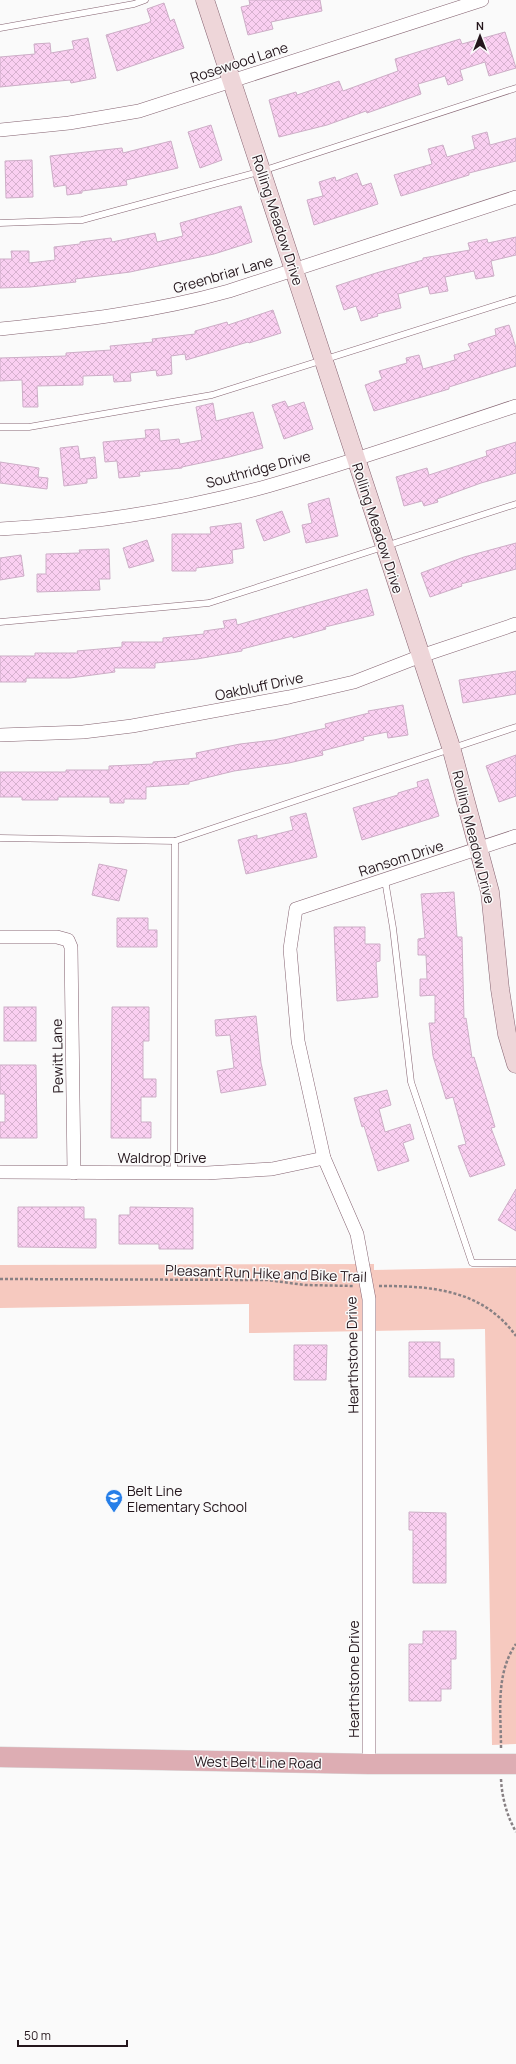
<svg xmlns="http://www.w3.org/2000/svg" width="516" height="2064" font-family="Manrope,sans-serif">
<defs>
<pattern id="building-cross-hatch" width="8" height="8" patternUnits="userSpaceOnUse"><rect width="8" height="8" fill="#facff1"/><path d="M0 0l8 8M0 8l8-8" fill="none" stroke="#d6b1ce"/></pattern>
</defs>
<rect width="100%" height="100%" fill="#fafafa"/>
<polygon fill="#f6c9bf" points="374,1264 374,1270 516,1267 516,1744 492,1745 485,1329 249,1333 249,1304 0,1308 0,1265"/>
<g fill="url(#building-cross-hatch)" stroke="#cdaec7">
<polygon points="249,0 320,0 322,11 271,22 273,29 248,35 241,7 250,5"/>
<polygon points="164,3 170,21 174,19 184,48 117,71 106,35 148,23 151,21 147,9"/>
<polygon points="505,32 516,68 489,76 485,62 460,70 463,80 448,85 445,76 418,84 421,94 367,113 366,111 327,125 279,137 269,100 296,92 297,95 339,81 343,91 398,71 395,59 460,39 462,44"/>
<polygon points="88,38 96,78 71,83 70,80 0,87 0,57 35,54 34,44 50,43 51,53 74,49 72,41"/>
<polygon points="211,125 222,160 200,168 188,132"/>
<polygon points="487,132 490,145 516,138 516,161 469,173 469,175 401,196 394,175 432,164 428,149 443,145 447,157 475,149 472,136"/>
<polygon points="171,141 178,168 126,180 127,185 82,191 82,193 67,195 66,185 54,187 50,156 122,148 123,153"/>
<polygon points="32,160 33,197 6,198 5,161"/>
<polygon points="357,173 362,186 371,183 378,204 314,225 307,200 323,196 319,182 335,177 336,181"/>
<polygon points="241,206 252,242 214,254 130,272 75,279 76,282 30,287 0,288 0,259 12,259 11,251 29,251 29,263 55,260 54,247 80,244 80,242 111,238 112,242 155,233 157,242 183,236 180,223"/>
<polygon points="516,237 516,255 491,261 494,276 476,279 474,271 445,277 448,291 430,294 428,286 398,294 401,308 377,314 378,316 361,321 356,306 344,310 336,286 376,273 423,260 423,258 470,250 468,243 487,239 488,243"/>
<polygon points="273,310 281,333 249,343 248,342 186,360 185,354 171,356 172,374 157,376 156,370 130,373 131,381 114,382 113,375 83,376 83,385 37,386 38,407 23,407 22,380 0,381 0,358 66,356 66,353 111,350 110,346 153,342 152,339 195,334 195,331 227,322 228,325"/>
<polygon points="509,325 516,348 516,366 449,387 449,389 374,411 365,385 382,379 379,371 407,363 406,358 419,355 423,369 455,360 454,355 471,350 468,344 496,335 495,329"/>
<polygon points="285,401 288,407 304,402 313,429 284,439 272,405"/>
<polygon points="213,403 216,421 253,412 263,448 229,457 182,467 182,468 139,472 140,476 119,478 117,461 105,462 103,442 146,438 145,430 159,429 160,441 179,439 180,444 202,440 196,407"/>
<polygon points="516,442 516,473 481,483 437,499 438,502 424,506 422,501 404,506 396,477 427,468 429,475 487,456 486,451"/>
<polygon points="78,446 80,459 95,457 97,478 87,479 87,483 64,486 60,448"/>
<polygon points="0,462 39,468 38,477 48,478 47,489 0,483"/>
<polygon points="329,498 338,536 306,543 302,525 312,523 308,504"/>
<polygon points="282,511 290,532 264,541 256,520"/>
<polygon points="241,523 244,548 232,550 233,563 196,568 196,571 172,571 172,534 211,534 210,527"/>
<polygon points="147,540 154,561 129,568 123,548"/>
<polygon points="516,543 516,569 461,584 462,586 430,597 421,573 464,557"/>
<polygon points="109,549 110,579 99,579 100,590 37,592 37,574 46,574 46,554 80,553 79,550"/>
<polygon points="21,555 24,576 0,580 0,558"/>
<polygon points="367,589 374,615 325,627 326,629 293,638 293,636 242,649 242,651 197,659 155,663 155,668 114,668 115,672 70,678 26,678 26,682 0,682 0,656 35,656 35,653 78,653 77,651 122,647 122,642 163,642 163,638 204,634 204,631 225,628 223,621 236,619 237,625"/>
<polygon points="516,671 516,694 463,703 459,680"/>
<polygon points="403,705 408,735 388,738 387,732 363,737 364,740 322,751 323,755 289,763 234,771 189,782 189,784 146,787 146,799 124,799 124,803 110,803 110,797 58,797 58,800 22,800 22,797 0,797 0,772 66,772 66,770 109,770 109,766 153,764 153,762 197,758 196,753 240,744 274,740 326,728 325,724 369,713 368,711"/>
<polygon points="516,755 516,796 499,802 486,766"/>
<polygon points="428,779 439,816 362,840 353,808 398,795 398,793 418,787 417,782"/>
<polygon points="306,813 317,857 246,874 238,840 257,835 257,839 293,830 290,817"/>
<polygon points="99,864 127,870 119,901 92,895"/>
<polygon points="454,892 457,937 462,937 464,1019 466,1018 472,1058 474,1057 495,1127 491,1128 505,1165 470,1177 458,1146 466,1144 453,1097 446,1099 433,1056 429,1023 435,1023 435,995 420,996 420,979 427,979 426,955 418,955 418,939 425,938 421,894"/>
<polygon points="117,918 148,918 148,930 157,930 157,947 117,947"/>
<polygon points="334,927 365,927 365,944 380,944 380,961 376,962 378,997 337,1001"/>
<rect x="4" y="1007" width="32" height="34"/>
<polygon points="112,1007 149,1007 149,1041 143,1041 143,1079 156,1079 156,1097 141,1097 141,1122 151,1122 151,1138 111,1138"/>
<polygon points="256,1016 261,1063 266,1085 221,1093 217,1071 234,1068 230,1035 216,1036 215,1020"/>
<polygon points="0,1065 36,1065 37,1138 0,1138 0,1122 5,1122 5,1094 0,1094"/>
<polygon points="387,1090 391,1105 379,1109 385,1132 410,1124 414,1139 403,1143 409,1161 378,1171 364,1126 362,1127 354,1098"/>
<polygon points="516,1189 516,1231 498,1220"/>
<polygon points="18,1207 84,1207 84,1219 96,1219 96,1248 18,1247"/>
<polygon points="130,1207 193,1208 193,1249 159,1249 159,1244 119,1244 119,1215 130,1215"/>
<polygon points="409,1342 440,1342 440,1359 454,1359 454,1377 409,1377"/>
<polygon points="294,1345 327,1345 326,1380 294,1380"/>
<polygon points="409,1512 446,1513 446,1583 413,1583 413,1530 409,1530"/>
<polygon points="423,1631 456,1631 456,1659 451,1659 451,1689 441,1689 441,1701 409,1701 409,1644 423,1644"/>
</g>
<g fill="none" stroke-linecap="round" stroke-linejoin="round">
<defs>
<g id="lane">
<polyline points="0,28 134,4 145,0"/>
<polyline points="0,223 82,220 262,171 516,88"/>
<polyline points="0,427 29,427 212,395 516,299"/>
<polyline points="0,622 209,603 516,504"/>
<polyline points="0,838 175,841"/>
<polyline points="385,880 393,928 411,1082 472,1263 516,1263"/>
<polyline points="174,1173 175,841 516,727"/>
</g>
<g id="street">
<polyline points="0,130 69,123 139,111 482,0"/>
<path d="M0,329C77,321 154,312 229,291L516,197"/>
<path d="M0,529C90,524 181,510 268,486C352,462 434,433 516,406"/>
<polyline points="0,735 83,732 132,726 289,697 354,682 421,656 516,624"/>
<polyline points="0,937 57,937 68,940 71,947 74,1173"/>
<polyline points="0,1172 207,1173 272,1169 324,1158"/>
<polyline points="369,1764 369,1299 357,1234 324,1158 298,1041 290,949 296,909 516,836"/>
</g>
<polyline id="secondary" points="205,0 451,747 490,892 500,989 507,1034 516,1064"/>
<polyline id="primary" points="0,1757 369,1764 516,1764"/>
</defs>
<use href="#lane" stroke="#846270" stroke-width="7"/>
<use href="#street" stroke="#846270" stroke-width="14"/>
<use href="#secondary" stroke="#846270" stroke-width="19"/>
<use href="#primary" stroke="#d8d5d6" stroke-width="21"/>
<g stroke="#888184" stroke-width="2.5" stroke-dasharray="3 2" stroke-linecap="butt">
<polyline points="0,1279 267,1280 305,1285 354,1286"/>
<path d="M379,1286C431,1286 482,1289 516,1336"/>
<path d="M501,1748C501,1713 495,1674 516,1644"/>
<path d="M501,1779C502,1798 507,1816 516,1832"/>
</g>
<use href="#lane" stroke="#fff" stroke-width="6"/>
<use href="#street" stroke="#fff" stroke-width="13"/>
<use href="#secondary" stroke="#eed6d9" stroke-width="18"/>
<use href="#primary" stroke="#ddadb3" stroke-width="20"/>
</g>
<defs>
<symbol id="school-pin" viewBox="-11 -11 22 30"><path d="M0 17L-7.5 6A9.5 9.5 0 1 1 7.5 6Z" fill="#267ee8" stroke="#fafafa"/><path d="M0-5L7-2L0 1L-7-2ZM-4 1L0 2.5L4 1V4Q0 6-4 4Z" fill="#fff"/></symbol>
</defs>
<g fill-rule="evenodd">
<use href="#school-pin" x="104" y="1488" width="20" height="27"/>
</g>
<g text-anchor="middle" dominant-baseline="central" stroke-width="3" stroke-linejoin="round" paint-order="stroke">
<g font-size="14" fill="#24161c" stroke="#fafafa">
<text transform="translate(239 62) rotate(-18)">Rosewood Lane</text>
<text transform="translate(278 220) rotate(72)">Rolling Meadow Drive</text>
<text transform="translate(223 274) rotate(-16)">Greenbriar Lane</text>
<text transform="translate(258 469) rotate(-15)">Southridge Drive</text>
<text transform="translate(378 528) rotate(72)">Rolling Meadow Drive</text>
<text transform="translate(259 686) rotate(-12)">Oakbluff Drive</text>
<text transform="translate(474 837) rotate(76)">Rolling Meadow Drive</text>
<text transform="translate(401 858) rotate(-18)">Ransom Drive</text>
<text transform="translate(57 1056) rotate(-91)">Pewitt Lane</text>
<text x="162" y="1157">Waldrop Drive</text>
<text transform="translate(266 1273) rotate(2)">Pleasant Run Hike and Bike Trail</text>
<text transform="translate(352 1355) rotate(-91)">Hearthstone Drive</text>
<text transform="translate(353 1679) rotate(-90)">Hearthstone Drive</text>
<text transform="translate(258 1762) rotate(1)">West Belt Line Road</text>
</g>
<g font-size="14" fill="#24161c" stroke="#fafafa" text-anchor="start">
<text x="127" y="1490">Belt Line<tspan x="127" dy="16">Elementary School</tspan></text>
</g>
</g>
<g transform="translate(480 36)" stroke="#fafafa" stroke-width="3" paint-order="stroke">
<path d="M0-3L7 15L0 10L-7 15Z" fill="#24161c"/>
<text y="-6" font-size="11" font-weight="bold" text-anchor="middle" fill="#24161c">N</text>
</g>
<path d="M18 2040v6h109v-6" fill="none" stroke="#24161c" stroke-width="2"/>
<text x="24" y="2040" font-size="12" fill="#24161c" stroke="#fafafa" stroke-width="3" paint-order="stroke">50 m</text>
</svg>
